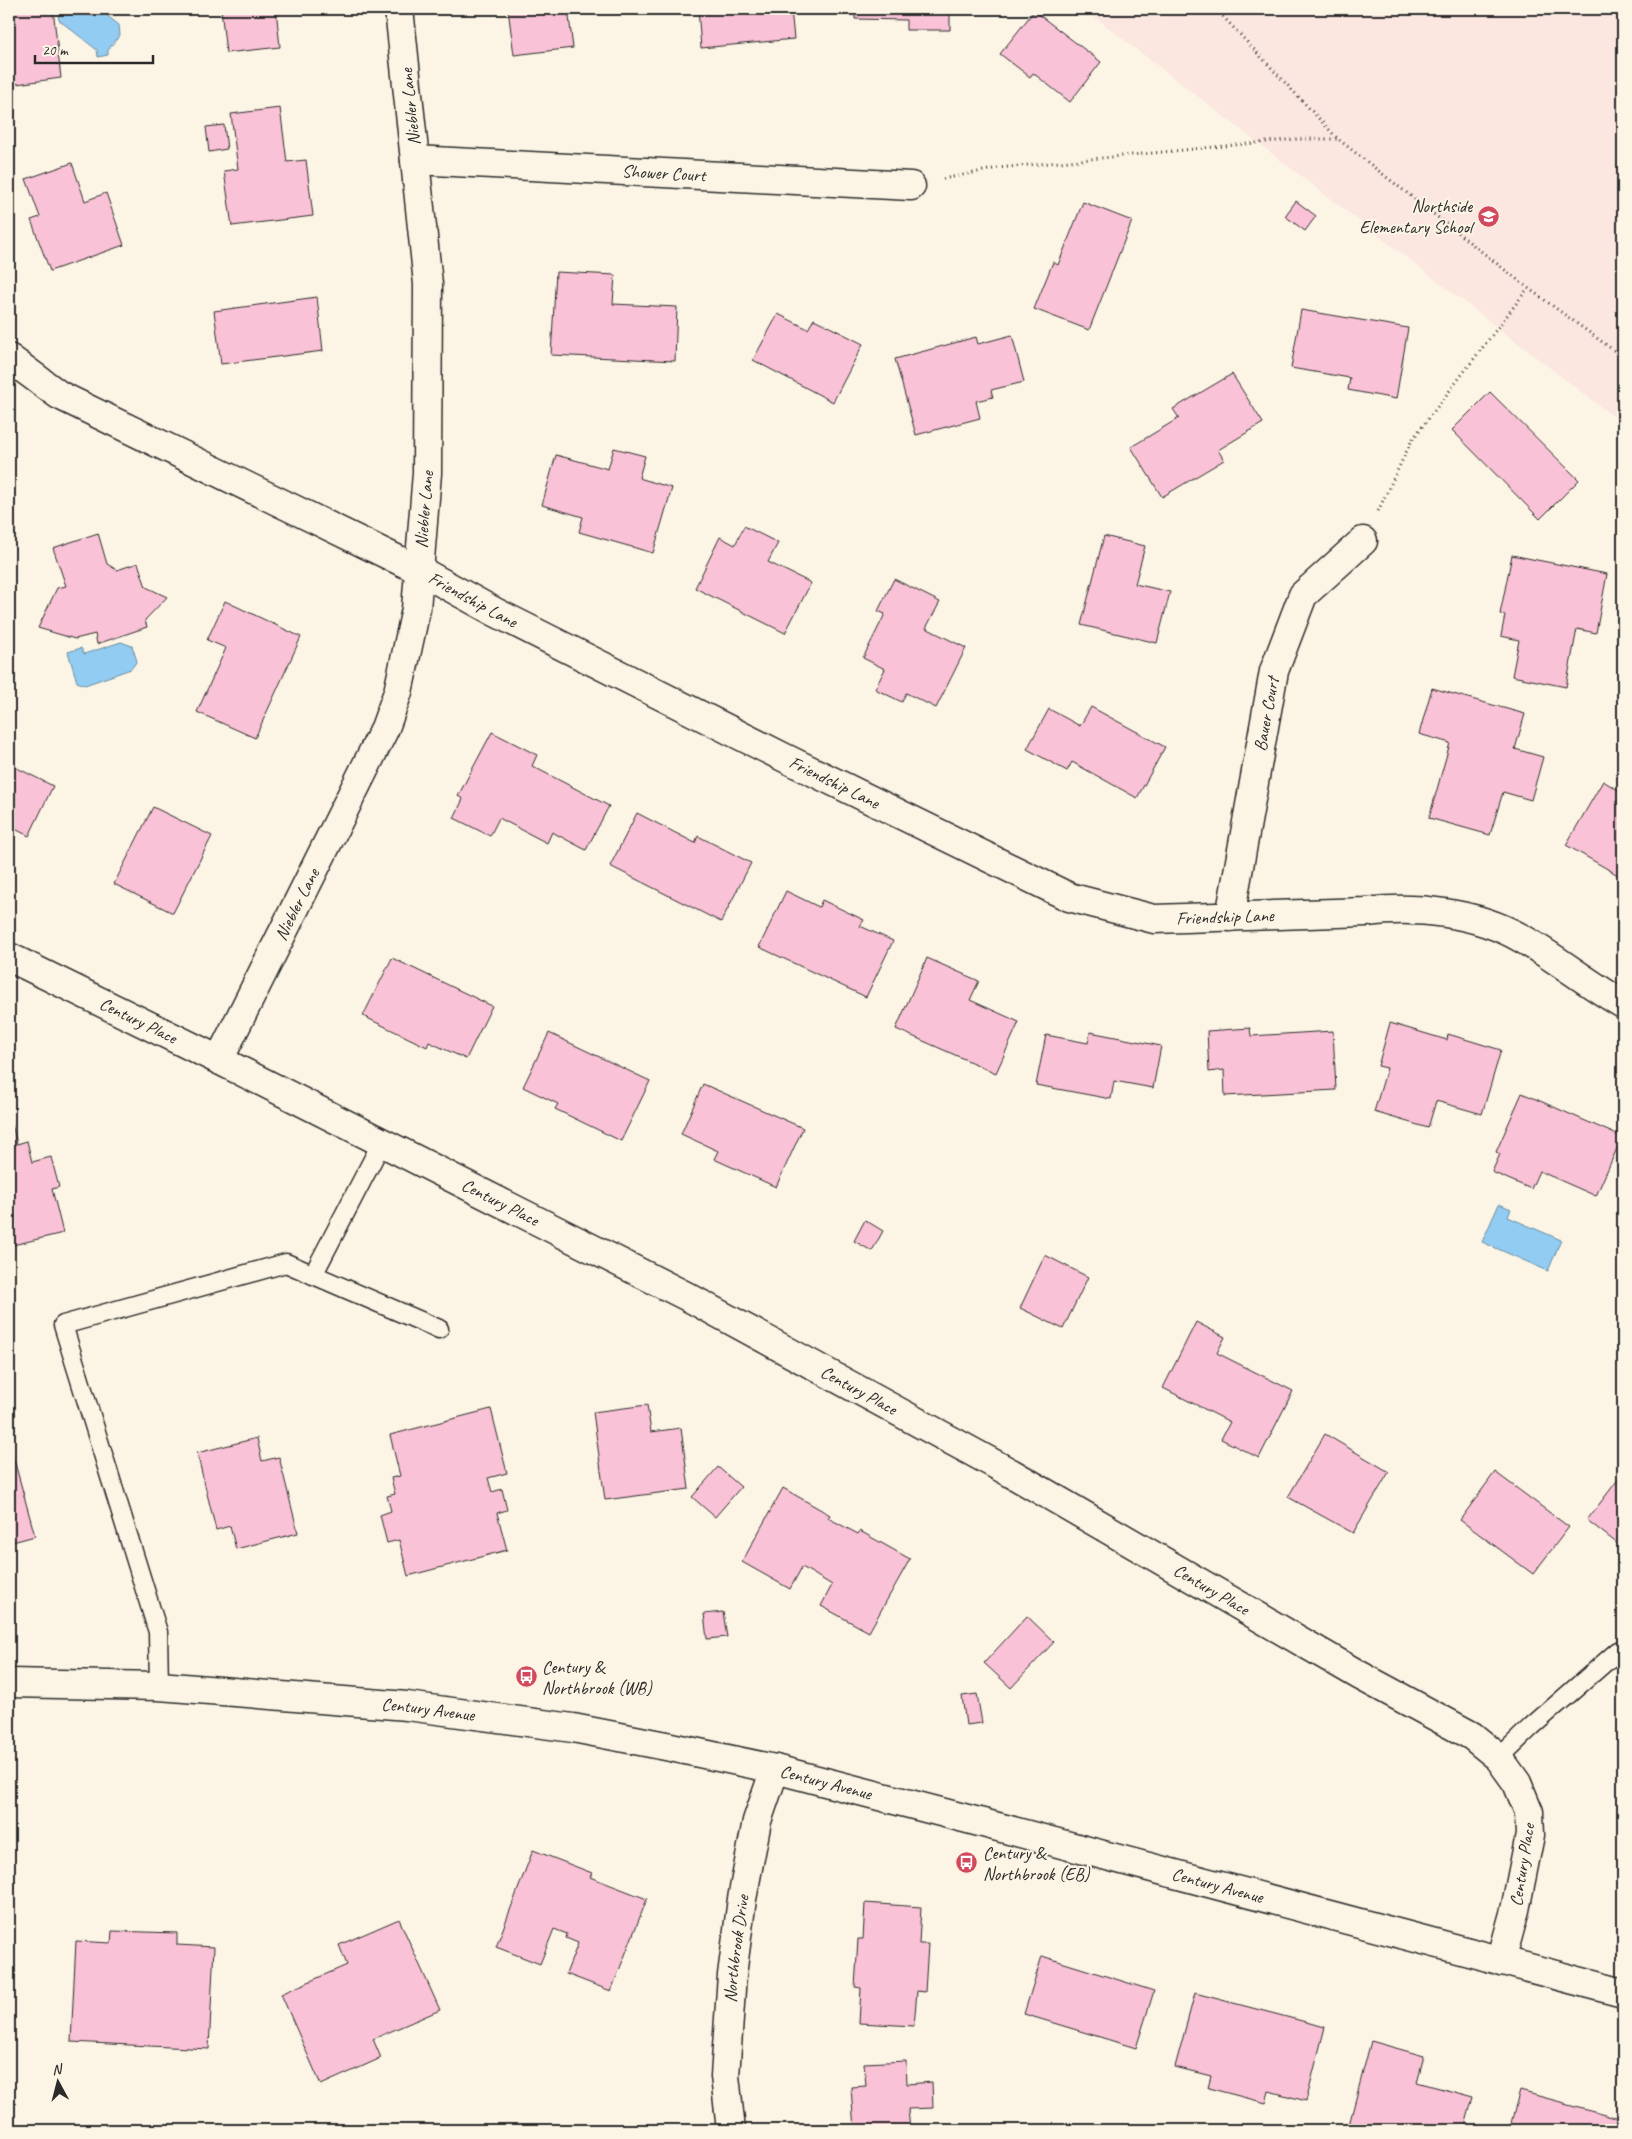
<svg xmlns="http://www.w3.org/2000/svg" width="1632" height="2139" font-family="Caveat,sans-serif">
<rect width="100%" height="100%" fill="#fcf5e5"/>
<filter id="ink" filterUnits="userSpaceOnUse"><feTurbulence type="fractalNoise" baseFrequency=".02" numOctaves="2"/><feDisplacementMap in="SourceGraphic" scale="10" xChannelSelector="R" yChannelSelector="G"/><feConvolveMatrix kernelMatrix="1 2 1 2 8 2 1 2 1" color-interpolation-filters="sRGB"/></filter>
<g filter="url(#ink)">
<polygon fill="#fbe6e0" points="1084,9 1623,9 1623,424"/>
<g fill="#92ccf2" stroke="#698ca2">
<polygon points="57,9 99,9 119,25 120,35 108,50 108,55 98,57 97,50 59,20"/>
<polygon points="121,642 132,646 137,661 131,669 85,685 77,682 68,652 81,648 84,654"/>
<polygon points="1499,1204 1511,1209 1508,1217 1561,1240 1548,1271 1482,1242"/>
</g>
<g fill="#fac2d6" stroke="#2b2b2b">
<polygon points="9,9 53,9 61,78 9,85"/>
<polygon points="221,9 276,9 280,47 226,53"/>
<polygon points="508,9 568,9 573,48 514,55"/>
<polygon points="698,9 791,9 794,39 701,48"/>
<polygon points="855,9 950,9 950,30 906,30 906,20 855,19"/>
<polygon points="1034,11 1101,62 1070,102 1033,73 1030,77 1000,54"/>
<polygon points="280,108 287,162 306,160 313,216 232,226 224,171 238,169 231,114"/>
<polygon points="224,125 227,149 209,152 206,127"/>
<polygon points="72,163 85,201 106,193 124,245 50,271 31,220 40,217 26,179"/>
<polygon points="1296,201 1316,216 1305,231 1285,216"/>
<polygon points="1083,202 1132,221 1089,330 1034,309 1053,262 1058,265"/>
<polygon points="556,272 615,275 613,304 677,307 675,361 551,355"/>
<polygon points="317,297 323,351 221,364 214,311"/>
<polygon points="1301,310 1408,328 1396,399 1348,390 1350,378 1291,368"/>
<polygon points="778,314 808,329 814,319 863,344 833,402 753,360"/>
<polygon points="1012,335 1024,382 991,390 993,397 976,401 980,418 916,435 895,359 976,337 978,344"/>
<polygon points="1232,374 1263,423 1218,450 1224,460 1162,497 1131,447 1179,418 1173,409"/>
<polygon points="1490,392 1579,480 1540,519 1452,430"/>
<polygon points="614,448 645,456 639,478 672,488 653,553 579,532 583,517 542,505 556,455 608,469"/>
<polygon points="744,526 778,543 768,562 811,583 785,633 695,588 720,537 735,545"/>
<polygon points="98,533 107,564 117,570 138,563 146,587 167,597 145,620 147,627 97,644 95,634 75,639 38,628 57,588 66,586 53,548"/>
<polygon points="1104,536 1145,546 1135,584 1170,592 1157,643 1081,625"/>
<polygon points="1512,555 1607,574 1596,633 1577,629 1566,687 1512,676 1519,640 1501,636 1505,615 1500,614"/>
<polygon points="894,579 940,602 926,628 966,648 936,708 906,693 902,702 875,689 885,669 863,658 885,614 878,611"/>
<polygon points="225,601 301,637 255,738 197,712 226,648 207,640"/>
<polygon points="1432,688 1525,714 1515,749 1543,757 1531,800 1503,792 1490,835 1429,818 1450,743 1419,734"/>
<polygon points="1091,707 1165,747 1137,798 1072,762 1067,771 1027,749 1049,709 1080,726"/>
<polygon points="492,732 537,755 532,766 609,806 586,850 552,832 547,843 499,818 490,836 454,818 463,799 458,796"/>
<polygon points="9,764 53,786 29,836 13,828 9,836"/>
<polygon points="1603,781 1623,793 1623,878 1566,845"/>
<polygon points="153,807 212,836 173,913 114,884"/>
<polygon points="637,813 695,843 698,836 751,863 721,922 610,866"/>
<polygon points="786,891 819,907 822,900 864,920 860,926 893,941 866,997 759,947"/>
<polygon points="392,958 492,1006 466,1059 429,1042 427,1047 363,1016"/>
<polygon points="927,958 979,981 970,1000 1019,1022 996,1073 896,1029"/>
<polygon points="1390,1023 1447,1040 1448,1034 1501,1050 1482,1114 1436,1101 1428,1128 1374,1112 1387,1068 1378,1066"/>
<polygon points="1250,1028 1251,1036 1333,1031 1336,1090 1225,1096 1224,1070 1209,1072 1207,1031"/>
<polygon points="1090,1032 1161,1046 1153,1088 1114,1081 1111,1099 1036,1085 1046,1035 1088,1043"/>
<polygon points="549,1033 650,1081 621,1141 555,1109 558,1104 523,1087"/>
<polygon points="703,1084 803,1128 776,1187 714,1159 718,1151 681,1134"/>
<polygon points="1522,1093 1622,1137 1596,1196 1539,1171 1531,1189 1492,1172 1500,1154 1496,1152"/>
<polygon points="9,1112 17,1144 27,1141 32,1162 51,1157 59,1187 52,1189 63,1233 9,1246"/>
<polygon points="865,1220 883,1231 872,1251 854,1241"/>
<polygon points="1045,1255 1088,1277 1063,1329 1020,1308"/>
<polygon points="1196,1322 1225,1337 1217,1353 1293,1391 1259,1458 1221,1439 1230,1422 1163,1388"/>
<polygon points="647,1405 651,1432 681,1428 689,1489 605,1500 593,1412"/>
<polygon points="491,1409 507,1473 488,1478 492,1492 502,1489 507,1510 497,1513 507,1550 408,1576 399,1540 387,1543 380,1515 391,1511 387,1496 395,1494 391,1478 400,1476 390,1435"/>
<polygon points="1325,1434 1389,1472 1353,1533 1288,1497"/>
<polygon points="257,1438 262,1461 279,1457 298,1533 236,1549 230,1526 216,1530 197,1453"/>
<polygon points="9,1441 35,1536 9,1543"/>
<polygon points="718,1467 741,1487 715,1517 692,1497"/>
<polygon points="1495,1472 1569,1527 1533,1574 1460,1520"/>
<polygon points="1620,1477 1623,1480 1623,1548 1587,1520"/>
<polygon points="783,1488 830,1515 828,1518 858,1534 860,1531 910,1559 869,1632 821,1606 832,1585 802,1567 790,1589 742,1562"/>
<polygon points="723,1612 727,1637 707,1639 704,1614"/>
<polygon points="1027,1616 1054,1642 1011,1688 984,1663"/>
<polygon points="977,1694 982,1723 966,1725 962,1696"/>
<polygon points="533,1850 592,1873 590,1877 647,1899 611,1991 566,1974 578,1943 566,1938 567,1934 554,1929 540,1964 496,1947"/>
<polygon points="865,1903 921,1907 919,1944 928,1944 925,1992 917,1991 914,2026 859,2023 861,1988 855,1987 858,1939 863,1939"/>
<polygon points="399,1919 440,2010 373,2039 381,2058 321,2085 281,1994 347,1965 339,1945"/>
<polygon points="112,1931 177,1933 177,1945 214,1947 209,2049 71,2042 76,1941 111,1943"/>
<polygon points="1042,1956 1154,1991 1136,2048 1024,2014"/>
<polygon points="1195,1993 1325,2027 1306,2101 1269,2091 1266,2103 1208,2088 1211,2076 1175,2067"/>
<polygon points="1371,2041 1424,2056 1417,2082 1473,2097 1464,2130 1369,2130 1349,2125"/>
<polygon points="906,2061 907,2084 932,2082 933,2108 908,2109 910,2130 854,2130 851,2087 866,2086 864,2063"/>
<polygon points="1520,2091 1623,2119 1623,2130 1509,2130"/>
</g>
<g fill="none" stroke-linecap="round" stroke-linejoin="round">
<defs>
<g id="lane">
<polyline points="313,1275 382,1142"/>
<polyline points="159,1686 158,1632 63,1325 286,1263 439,1329"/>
<polyline points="1499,1758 1531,1727 1618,1651 1623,1649"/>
</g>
<g id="street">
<path id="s1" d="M415,160L911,186"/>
<path id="s2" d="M9,358L59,395L419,570L495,612L783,757L1069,897L1154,919L1366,912C1417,906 1475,912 1521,938C1556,958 1588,984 1623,1004"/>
<path id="s3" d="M1230,917L1274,671L1303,595L1363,541"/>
<path id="s4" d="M9,957L219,1060L688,1297L1011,1473L1359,1675L1472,1736L1499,1758L1517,1783L1529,1812L1530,1835L1515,1910L1501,1961"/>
<path id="s5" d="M219,1060L385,728L398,692L416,609L427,473L428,284L399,9"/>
<path id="s6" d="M731,2130L725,2076L732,1975L742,1899L757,1821L775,1769"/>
</g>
<g id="secondary">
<path id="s7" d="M9,1683L159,1686L407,1706L573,1728L666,1746L775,1769L983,1823L1623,1993"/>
</g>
</defs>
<use href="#lane" stroke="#2b2b2b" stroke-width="21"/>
<use href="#street" stroke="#2b2b2b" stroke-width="31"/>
<use href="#secondary" stroke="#2b2b2b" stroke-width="31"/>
<g stroke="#2b2b2b" stroke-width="3" stroke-dasharray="1 4" stroke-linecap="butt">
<polyline points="1216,9 1338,139 1528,288 1623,357"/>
<polyline points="943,179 998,168 1297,139 1337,139"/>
<polyline points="1378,511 1412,440 1528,288"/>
</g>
<use href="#lane" stroke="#fcf5e5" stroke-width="18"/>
<use href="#street" stroke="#fcf5e5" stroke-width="28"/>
<use href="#secondary" stroke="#fcf5e5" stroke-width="28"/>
</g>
</g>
<defs>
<symbol id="school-disc" viewBox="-11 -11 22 22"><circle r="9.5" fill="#d1495b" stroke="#fcf5e5"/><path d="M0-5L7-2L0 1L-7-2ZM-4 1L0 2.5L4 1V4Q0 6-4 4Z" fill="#fff"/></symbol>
<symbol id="bus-disc" viewBox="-11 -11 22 22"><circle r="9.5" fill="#d1495b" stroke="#fcf5e5"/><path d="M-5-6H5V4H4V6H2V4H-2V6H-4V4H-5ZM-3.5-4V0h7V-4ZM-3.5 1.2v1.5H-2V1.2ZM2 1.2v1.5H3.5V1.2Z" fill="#fff"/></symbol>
</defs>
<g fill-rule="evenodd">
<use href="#school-disc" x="1476" y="204" width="25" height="25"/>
<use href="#bus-disc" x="514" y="1664" width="25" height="25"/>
<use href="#bus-disc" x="954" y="1850" width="25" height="25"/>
</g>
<g text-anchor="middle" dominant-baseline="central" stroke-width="4" stroke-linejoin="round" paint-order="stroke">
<g font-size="18" fill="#2b2b2b" stroke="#fcf5e5">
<text transform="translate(410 107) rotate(-96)">Niebler Lane</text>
<text stroke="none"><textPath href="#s1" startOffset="249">Shower Court</textPath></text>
<text stroke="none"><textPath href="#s5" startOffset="594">Niebler Lane</textPath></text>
<text stroke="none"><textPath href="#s2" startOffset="524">Friendship Lane</textPath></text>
<text stroke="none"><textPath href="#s3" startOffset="206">Bauer Court</textPath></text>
<text stroke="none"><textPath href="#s2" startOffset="929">Friendship Lane</textPath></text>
<text stroke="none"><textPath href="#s5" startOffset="174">Niebler Lane</textPath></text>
<text stroke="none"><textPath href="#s2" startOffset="1349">Friendship Lane</textPath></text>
<text stroke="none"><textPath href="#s4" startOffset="144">Century Place</textPath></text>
<text stroke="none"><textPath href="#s4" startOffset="549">Century Place</textPath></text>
<text stroke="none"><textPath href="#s4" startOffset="954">Century Place</textPath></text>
<text stroke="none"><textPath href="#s4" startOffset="1359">Century Place</textPath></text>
<text stroke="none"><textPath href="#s7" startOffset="420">Century Avenue</textPath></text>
<text stroke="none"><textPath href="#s7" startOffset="825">Century Avenue</textPath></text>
<text transform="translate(1522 1865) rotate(-81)">Century Place</text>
<text stroke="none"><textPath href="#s7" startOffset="1230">Century Avenue</textPath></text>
<text stroke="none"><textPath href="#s6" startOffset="182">Northbrook Drive</textPath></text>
</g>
<g font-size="18" fill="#2b2b2b" stroke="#fcf5e5" text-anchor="start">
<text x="1472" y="206" text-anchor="end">Northside<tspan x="1472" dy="21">Elementary School</tspan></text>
<text x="542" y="1667">Century &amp;<tspan x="542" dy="21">Northbrook (WB)</tspan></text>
<text x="983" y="1853">Century &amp;<tspan x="983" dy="21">Northbrook (EB)</tspan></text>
</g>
</g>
<rect width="1632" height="2139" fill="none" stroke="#fcf5e5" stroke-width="30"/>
<rect x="15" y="15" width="1602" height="2109" fill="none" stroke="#2b2b2b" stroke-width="2" filter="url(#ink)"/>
<g transform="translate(58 2082) rotate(353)" stroke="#fcf5e5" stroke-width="4" paint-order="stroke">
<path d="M0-4L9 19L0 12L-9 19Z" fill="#2b2b2b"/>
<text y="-8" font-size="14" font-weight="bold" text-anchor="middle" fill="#2b2b2b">N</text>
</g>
<path d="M35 55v8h118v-8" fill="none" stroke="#2b2b2b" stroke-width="2.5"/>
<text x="42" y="55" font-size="15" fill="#2b2b2b" stroke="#fcf5e5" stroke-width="4" paint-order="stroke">20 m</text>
</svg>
